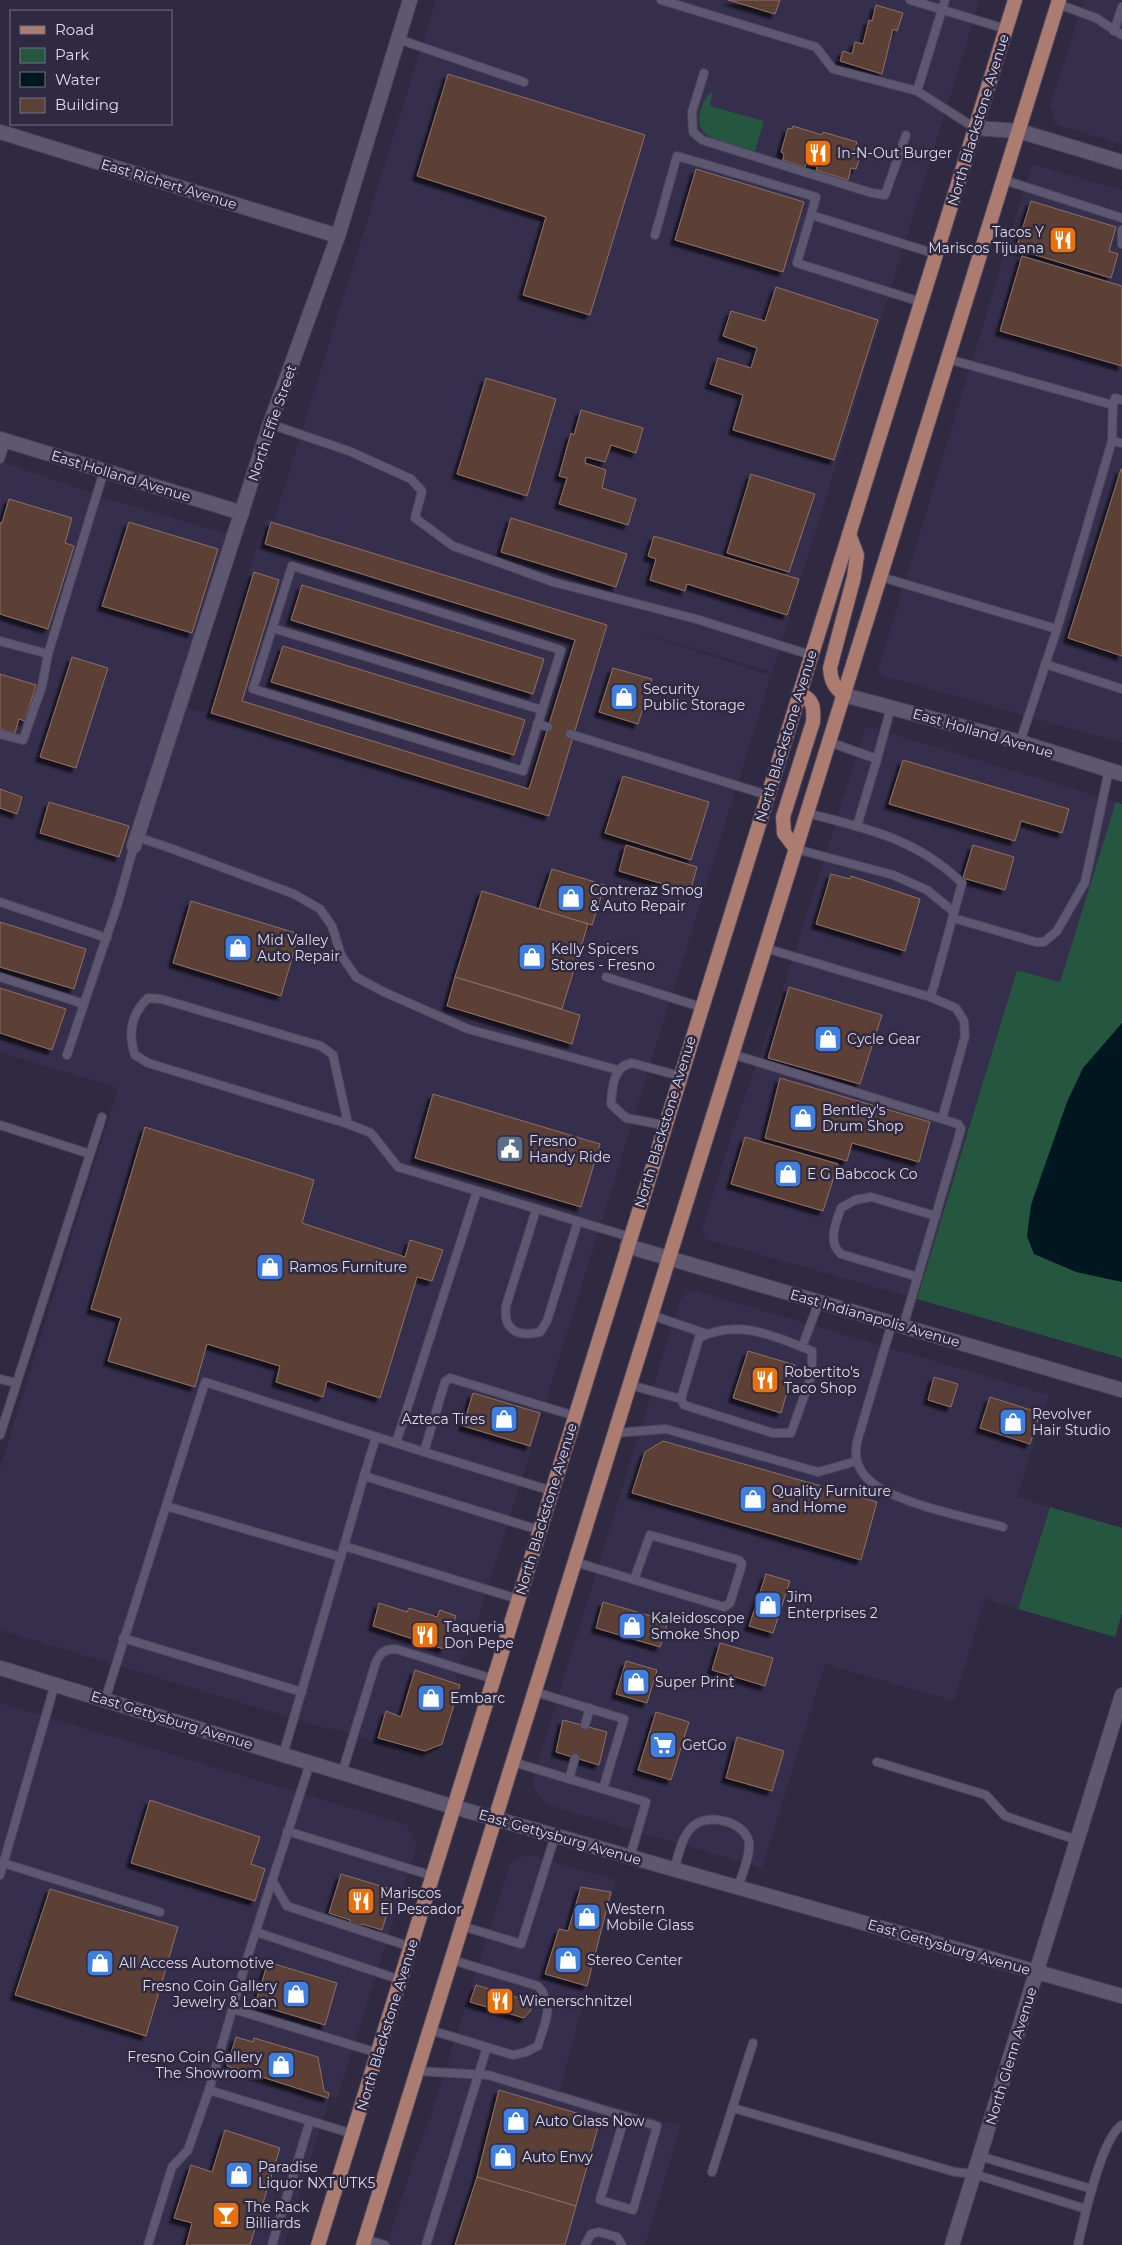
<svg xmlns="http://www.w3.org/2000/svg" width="1122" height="2245" font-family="Montserrat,sans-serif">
<defs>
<filter id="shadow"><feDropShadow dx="-4.5" dy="4.5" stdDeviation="1" flood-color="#0009"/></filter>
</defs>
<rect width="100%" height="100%" fill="#2f2a41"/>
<g fill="#352e4c">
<polygon points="436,0 980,0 772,672 636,631 771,676 467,1655 462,1658 455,1682 458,1683 439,1744 416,1756 332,1728 331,1730 0,1630 0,1468 118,1088 0,1052 0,461 112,500 240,538 188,708 205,713 266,518 274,520"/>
<polygon points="1084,0 1122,0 1122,144 1056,125 1050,106"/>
<polygon points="1032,164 1122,190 1122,743 877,674"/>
<polygon points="866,726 1116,802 1060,983 1017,970 917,1299 706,1239 702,1230 733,1130 786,980"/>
<polygon points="696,1291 1049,1395 1017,1497 1050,1507 1018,1609 985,1599 954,1701 825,1664 762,1868 552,1806 544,1802 533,1787 533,1778 680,1300 688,1292"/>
<polygon points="0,1703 407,1825 417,1845 337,2099 330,2096 284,2245 0,2245"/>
<polygon points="527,1854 616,1880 560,2090 681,2126 645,2245 387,2245 415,2156 430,2119 510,1864"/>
</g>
<g fill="#255640">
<path d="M713,90L710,106L764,121L755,151C734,145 693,142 700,113C702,102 705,98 713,90Z"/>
<polygon points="1116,802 1122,804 1122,1358 917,1299 1017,970 1060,982"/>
<polygon points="1050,1507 1122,1528 1122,1613 1115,1637 1018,1609"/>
</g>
<polygon fill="#00171f" points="1122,1023 1122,1282 1076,1272 1034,1254 1027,1236 1031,1205 1067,1102 1083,1068"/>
<g fill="#5c4136" stroke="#8e7063" filter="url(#shadow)">
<polygon points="728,0 780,0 775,14"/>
<polygon points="876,5 903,13 897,31 893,29 882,74 840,61 843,51 852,54 855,42 863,44 869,20 872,21"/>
<polygon points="448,74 645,135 590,315 523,295 546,217 417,176"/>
<polygon points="793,126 822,135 823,132 857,142 853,155 860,157 856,169 851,168 848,180 816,170 817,167 806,163 805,167 783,160 784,154 781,152 788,128 792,129"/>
<polygon points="696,169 804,202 783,272 675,240"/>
<polygon points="1031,201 1116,227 1109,251 1118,254 1111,278 1016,249"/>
<polygon points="1022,256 1122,286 1122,366 1000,331"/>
<polygon points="776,287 878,320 834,460 733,430 743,395 710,384 718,358 751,368 757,348 723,336 731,311 765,321"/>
<polygon points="486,378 556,399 527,496 457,474"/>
<polygon points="581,410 643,428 636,453 611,445 605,462 586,457 585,463 606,470 602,488 636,499 628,525 559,504 567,478 559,476 571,433 574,435"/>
<polygon points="1121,469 1122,469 1122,656 1068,638"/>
<polygon points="751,474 815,494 789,572 727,553"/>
<polygon points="9,499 72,518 65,543 74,546 48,629 0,614 0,523 2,523"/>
<polygon points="511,518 627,554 616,587 501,552"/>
<polygon points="129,522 218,549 192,633 102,606"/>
<polygon points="271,522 607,625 549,816 211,713 254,572 279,580 242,701 529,789 575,640 265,544"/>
<polygon points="654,536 799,579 787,615 687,584 685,591 650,580 656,559 648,556"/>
<polygon points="302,585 544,659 533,694 291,620"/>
<polygon points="283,646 525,720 514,755 271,682"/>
<polygon points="72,657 108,668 76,768 40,757"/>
<polygon points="613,668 652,679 638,724 599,712"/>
<polygon points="0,674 36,685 25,721 19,719 15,733 0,729"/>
<polygon points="903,760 1069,809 1062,833 1021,821 1015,841 889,804"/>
<polygon points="623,776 709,802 691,860 605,833"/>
<polygon points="0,789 22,797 17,814 0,808"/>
<polygon points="49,802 129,826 119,857 40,833"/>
<polygon points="626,845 697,867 690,892 619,871"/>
<polygon points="973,845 1014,857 1005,890 963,878"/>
<polygon points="552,869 605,885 592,925 539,909"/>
<polygon points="831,874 850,879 851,876 920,899 905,951 816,924"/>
<polygon points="482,891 588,924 562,1009 455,977"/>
<polygon points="191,901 299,934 281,996 173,963"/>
<polygon points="0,922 86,949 74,989 0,967"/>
<polygon points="455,977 580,1015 572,1044 447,1006"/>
<polygon points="789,987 882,1015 860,1084 768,1058"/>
<polygon points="0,988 66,1009 52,1050 0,1033"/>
<polygon points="780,1078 930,1122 919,1162 852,1143 847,1161 765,1138"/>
<polygon points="433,1094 600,1144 581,1207 415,1158"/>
<polygon points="145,1127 314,1180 302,1223 405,1257 410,1240 443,1250 432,1281 417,1277 380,1398 327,1381 323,1397 276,1382 280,1366 207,1344 195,1387 108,1361 121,1318 91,1309"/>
<polygon points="745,1137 838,1164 823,1211 731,1184"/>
<polygon points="748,1351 795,1365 781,1413 733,1398"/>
<polygon points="934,1377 958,1384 951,1407 928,1400"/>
<polygon points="473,1393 540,1413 530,1446 463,1426"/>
<polygon points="990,1397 1040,1413 1030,1444 980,1428"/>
<polygon points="663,1441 877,1502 861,1560 632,1493 645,1452"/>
<polygon points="766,1574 790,1581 773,1633 749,1626"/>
<polygon points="603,1602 668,1621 660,1647 596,1628"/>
<polygon points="379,1603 407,1612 409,1608 437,1617 440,1610 456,1616 444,1649 373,1626"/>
<polygon points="720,1643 773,1658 765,1686 712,1670"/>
<polygon points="626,1661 657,1670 647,1703 616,1694"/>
<polygon points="415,1670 460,1685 442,1744 425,1751 378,1738 386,1711 401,1717"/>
<polygon points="656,1712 689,1722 671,1780 638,1770"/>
<polygon points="563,1720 607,1732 599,1765 556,1752"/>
<polygon points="737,1737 784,1751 772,1791 726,1778"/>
<polygon points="150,1800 260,1837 251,1864 265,1869 255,1901 131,1863"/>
<polygon points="341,1874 394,1890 382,1930 362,1924 360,1927 349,1923 350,1920 329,1913"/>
<polygon points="581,1887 611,1892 587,1986 545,1974 559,1929 568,1931"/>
<polygon points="50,1889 178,1927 146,2036 15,1995"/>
<polygon points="268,1962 337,1983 325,2025 255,2004"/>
<polygon points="476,1985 529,2001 531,2010 524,2018 470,2002"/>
<polygon points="236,2037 253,2042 254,2038 318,2057 324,2091 329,2093 328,2098 227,2066"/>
<polygon points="499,2090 600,2120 576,2206 477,2177"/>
<polygon points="225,2130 280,2148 250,2245 186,2245 192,2223 174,2218 191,2165 212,2172"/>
<polygon points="477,2177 576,2206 565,2245 455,2245"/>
</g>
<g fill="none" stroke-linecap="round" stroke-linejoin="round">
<defs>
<g id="service">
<polyline points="661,0 816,47 833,69 917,91 975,128"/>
<polyline points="910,0 1006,29"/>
<polyline points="1058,4 1096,18 1122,35"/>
<polyline points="1114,31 1122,7"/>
<polyline points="398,39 524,82"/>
<polyline points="704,73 692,112 693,132 702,140 872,193 885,195 906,135"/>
<polyline points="917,91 945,0"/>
<polyline points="1004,180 1122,218"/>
<polyline points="1122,230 1122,244"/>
<polyline points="655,235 677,156 816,197 811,215"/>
<polyline points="921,302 797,263 811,215 936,254"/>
<polyline points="948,359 1113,405 1112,441 1122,443"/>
<polyline points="1113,405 1115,398 1122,400"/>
<polyline points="270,424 349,451 411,479 422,491 415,518 453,546 553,582 696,619 811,655"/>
<polyline points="0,459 6,441"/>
<polygon points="292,566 561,650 523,771 253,689"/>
<polyline points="881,577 1057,629 1112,441"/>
<polyline points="272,628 542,710"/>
<polyline points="0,641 48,654 104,471"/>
<polyline points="1045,664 1122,689"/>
<polyline points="537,724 548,727"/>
<polyline points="0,734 23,740 42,686 48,654"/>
<polyline points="570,734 767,795"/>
<polyline points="829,742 877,759 857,826"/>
<polyline points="1020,742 1057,629"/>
<polyline points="877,759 891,707"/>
<polyline points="137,837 170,848 294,894 320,909 332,926 341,955 356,977 384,992 468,1029 618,1070"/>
<polyline points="796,849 893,875 927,890 954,912"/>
<polyline points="0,902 107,938"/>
<polyline points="953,918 1036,942 1044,942 1057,931 1085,882 1109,770"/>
<path d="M765,948L930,997L934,986L962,883C916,838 867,829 807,813"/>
<polyline points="0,977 84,1004 118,903 134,846"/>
<polyline points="606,977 701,1007"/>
<polyline points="732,1054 942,1119 965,1036 964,1021 956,1008 930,997"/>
<polyline points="67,1055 84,1004"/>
<path d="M348,1124L333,1055L321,1046L161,999L148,998C131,1014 128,1034 135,1055L148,1063L348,1124L371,1133L398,1167L630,1237"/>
<polyline points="0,1125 90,1154"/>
<path d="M664,1125L626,1118L611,1104C612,1088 613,1066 632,1063L680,1076"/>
<path d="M536,1210L506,1306C503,1331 518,1337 540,1332L547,1321L578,1221"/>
<path d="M918,1277L841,1254C827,1242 836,1223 841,1208L855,1200L871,1197L936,1216"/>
<polyline points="651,1315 707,1334"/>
<path d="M892,1323L857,1442C854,1457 857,1469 869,1480C891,1502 970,1518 1003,1527"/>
<polyline points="903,1327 961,1129 958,1124 942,1119"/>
<polyline points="802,1347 819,1302"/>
<polyline points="0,1379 16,1383"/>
<path d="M630,1385L681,1399L684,1405L773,1433H791L812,1374V1351C774,1336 738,1318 699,1338L681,1399"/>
<polyline points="615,1433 666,1429 818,1472 857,1461"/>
<polyline points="0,1435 102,1117"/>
<polyline points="396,1443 477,1191"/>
<polyline points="364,1476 376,1437"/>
<polyline points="552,1491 424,1452 445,1382 450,1378 575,1416"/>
<polyline points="166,1506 341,1557"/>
<polyline points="575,1562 724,1607 730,1603 742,1564 739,1560 650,1535 634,1580"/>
<polyline points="518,1599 344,1546 364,1476 539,1530"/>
<polyline points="123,1638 302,1692"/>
<polyline points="535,1692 624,1719 603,1789"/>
<polyline points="105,1700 205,1382 424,1452"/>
<polyline points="585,1725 590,1708"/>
<polyline points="283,1755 344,1546"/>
<polyline points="513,1762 646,1802 630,1857"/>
<polyline points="877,1762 986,1795 1005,1816 1077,1840"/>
<path d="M342,1773L376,1662C381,1652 385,1649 396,1649L493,1679"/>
<polyline points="569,1779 575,1758"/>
<polyline points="287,1831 433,1876"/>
<polyline points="3,1863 160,1912"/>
<path d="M674,1869C679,1855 681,1838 692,1827C706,1812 746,1821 749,1843C750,1857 742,1874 738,1887"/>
<polyline points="0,1875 55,1684"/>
<polyline points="272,1880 287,1906 411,1947"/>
<polyline points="462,1926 521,1944 555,1836"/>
<polyline points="256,1932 401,1980"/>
<polyline points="233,2009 378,2053"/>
<path d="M430,2030L513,2055L526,2052L538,2046C544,2023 556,2006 538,1986L452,1960"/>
<polyline points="417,2071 488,2075 657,2126 633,2210 600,2200 625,2116"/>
<polyline points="209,2090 246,1962 310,1763"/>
<polyline points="733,2108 955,2172 974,2174 1086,2209"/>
<polyline points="979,2156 1092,2189"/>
<polyline points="712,2172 753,2043"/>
<polyline points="365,2239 385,2245"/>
<polyline points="148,2245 172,2167 188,2150 209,2090 353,2134"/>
<polyline points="272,2245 310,2121"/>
<polyline points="426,2245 487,2047"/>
<polyline points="585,2245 591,2234 599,2232 617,2237 622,2245"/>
<path d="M1078,2245C1084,2219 1101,2138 1122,2125"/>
</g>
<g id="minor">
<polyline points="975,128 1019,131 1122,162"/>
<polyline points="0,132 338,236"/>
<polyline points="0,439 242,513"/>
<polyline points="844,695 1020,742 1122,774"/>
<polyline points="134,846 270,424 338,236 410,0"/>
<polyline points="627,1246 1122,1390"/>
<polyline points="952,2245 1122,1695"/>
</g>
<polyline id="tertiary" points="0,1668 454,1807 1122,1996"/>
<g id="primary">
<path d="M844,695C834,687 831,681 830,668L854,577L857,555L849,534"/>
<path d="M796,849L784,833L783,817L813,722C814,708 814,699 799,694"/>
<polyline points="318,2245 1015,0"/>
<polyline points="363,2245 1059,0"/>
</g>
</defs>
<use href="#service" stroke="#4a465a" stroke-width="10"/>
<use href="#minor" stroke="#4a465a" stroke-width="16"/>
<use href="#tertiary" stroke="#4a465a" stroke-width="16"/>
<use href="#primary" stroke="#4a465a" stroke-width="16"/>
<use href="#service" stroke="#5d5772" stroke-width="8"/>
<use href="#minor" stroke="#5d5772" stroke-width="14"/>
<use href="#tertiary" stroke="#5d5772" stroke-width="14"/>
<use href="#primary" stroke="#ac7c71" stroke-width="14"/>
</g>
<defs>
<symbol id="restaurant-square" viewBox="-11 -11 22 22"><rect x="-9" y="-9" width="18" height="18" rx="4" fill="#e8710a" stroke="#2f2a41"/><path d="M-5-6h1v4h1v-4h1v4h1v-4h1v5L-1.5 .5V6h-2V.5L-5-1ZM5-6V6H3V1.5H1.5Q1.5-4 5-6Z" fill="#fff"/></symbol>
<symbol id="shop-square" viewBox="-11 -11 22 22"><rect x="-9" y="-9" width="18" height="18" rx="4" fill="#3f7fe0" stroke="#2f2a41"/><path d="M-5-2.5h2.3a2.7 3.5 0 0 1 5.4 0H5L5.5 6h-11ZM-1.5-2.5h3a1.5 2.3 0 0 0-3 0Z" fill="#fff"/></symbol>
<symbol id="civic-square" viewBox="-11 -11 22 22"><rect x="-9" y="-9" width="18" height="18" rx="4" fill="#5c6f8a" stroke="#2f2a41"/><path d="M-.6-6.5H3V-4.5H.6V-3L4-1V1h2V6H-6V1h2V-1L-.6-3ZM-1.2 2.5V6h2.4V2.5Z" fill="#fff"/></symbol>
<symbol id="supermarket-square" viewBox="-11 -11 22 22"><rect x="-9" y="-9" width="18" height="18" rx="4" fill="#3f7fe0" stroke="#2f2a41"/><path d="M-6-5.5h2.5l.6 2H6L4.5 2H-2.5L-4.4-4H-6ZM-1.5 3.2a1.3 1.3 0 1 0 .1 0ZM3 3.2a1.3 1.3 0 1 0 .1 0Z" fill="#fff"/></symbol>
<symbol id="bar-square" viewBox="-11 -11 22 22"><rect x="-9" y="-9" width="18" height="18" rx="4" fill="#e8710a" stroke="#2f2a41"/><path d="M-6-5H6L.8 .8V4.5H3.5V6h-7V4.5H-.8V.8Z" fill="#fff"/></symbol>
</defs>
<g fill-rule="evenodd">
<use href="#restaurant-square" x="802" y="137" width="32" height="32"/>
<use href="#restaurant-square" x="1047" y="224" width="32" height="32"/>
<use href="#shop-square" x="608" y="681" width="32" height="32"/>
<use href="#shop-square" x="555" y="882" width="32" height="32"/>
<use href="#shop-square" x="222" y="932" width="32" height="32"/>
<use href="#shop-square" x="516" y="941" width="32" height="32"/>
<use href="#shop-square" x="812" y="1023" width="32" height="32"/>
<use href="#shop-square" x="787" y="1102" width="32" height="32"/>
<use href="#civic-square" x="494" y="1133" width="32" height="32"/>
<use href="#shop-square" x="772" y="1158" width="32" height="32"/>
<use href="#shop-square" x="254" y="1251" width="32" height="32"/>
<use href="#restaurant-square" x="749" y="1364" width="32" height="32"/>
<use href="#shop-square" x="488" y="1403" width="32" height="32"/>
<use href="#shop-square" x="997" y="1406" width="32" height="32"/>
<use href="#shop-square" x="737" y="1483" width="32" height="32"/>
<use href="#shop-square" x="752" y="1589" width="32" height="32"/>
<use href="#shop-square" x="616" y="1610" width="32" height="32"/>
<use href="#restaurant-square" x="409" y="1619" width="32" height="32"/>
<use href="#shop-square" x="620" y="1666" width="32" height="32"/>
<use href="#shop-square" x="415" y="1682" width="32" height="32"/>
<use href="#supermarket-square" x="647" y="1729" width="32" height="32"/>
<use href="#restaurant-square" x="345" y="1885" width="32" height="32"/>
<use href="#shop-square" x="571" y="1901" width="32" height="32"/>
<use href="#shop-square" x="552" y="1944" width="32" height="32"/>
<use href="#shop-square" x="84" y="1947" width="32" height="32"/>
<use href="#shop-square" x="280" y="1978" width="32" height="32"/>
<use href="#restaurant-square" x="484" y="1985" width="32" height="32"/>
<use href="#shop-square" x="265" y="2049" width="32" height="32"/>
<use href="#shop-square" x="500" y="2105" width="32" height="32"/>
<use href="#shop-square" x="487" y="2141" width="32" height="32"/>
<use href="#shop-square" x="223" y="2159" width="32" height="32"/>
<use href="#bar-square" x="210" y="2199" width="32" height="32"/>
</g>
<g text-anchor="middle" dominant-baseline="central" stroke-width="5" stroke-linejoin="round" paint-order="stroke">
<g font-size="14" fill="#dddaea" stroke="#2f2a41">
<text transform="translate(978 120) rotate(-73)">North Blackstone Avenue</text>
<text transform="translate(169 184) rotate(17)">East Richert Avenue</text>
<text transform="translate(272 423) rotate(-71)">North Effie Street</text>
<text transform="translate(121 476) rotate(17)">East Holland Avenue</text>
<text transform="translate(983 733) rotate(16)">East Holland Avenue</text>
<text transform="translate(786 736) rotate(-73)">North Blackstone Avenue</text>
<text transform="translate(665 1122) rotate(-73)">North Blackstone Avenue</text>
<text transform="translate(875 1318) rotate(16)">East Indianapolis Avenue</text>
<text transform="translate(546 1509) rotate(-73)">North Blackstone Avenue</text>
<text transform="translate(172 1720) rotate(17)">East Gettysburg Avenue</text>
<text transform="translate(560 1837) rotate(16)">East Gettysburg Avenue</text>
<text transform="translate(949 1947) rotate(16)">East Gettysburg Avenue</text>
<text transform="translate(387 2025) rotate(-73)">North Blackstone Avenue</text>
<text transform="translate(1011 2056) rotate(-73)">North Glenn Avenue</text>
</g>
<g font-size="14" fill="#dddaea" stroke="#2f2a41" text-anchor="start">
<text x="837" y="153">In-N-Out Burger</text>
<text x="1044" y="232" text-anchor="end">Tacos Y<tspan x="1044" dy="16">Mariscos Tijuana</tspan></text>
<text x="643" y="689">Security<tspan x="643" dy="16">Public Storage</tspan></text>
<text x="590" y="890">Contreraz Smog<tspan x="590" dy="16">&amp; Auto Repair</tspan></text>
<text x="257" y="940">Mid Valley<tspan x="257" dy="16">Auto Repair</tspan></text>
<text x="551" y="949">Kelly Spicers<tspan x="551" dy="16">Stores - Fresno</tspan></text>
<text x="847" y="1039">Cycle Gear</text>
<text x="822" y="1110">Bentley's<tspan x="822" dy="16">Drum Shop</tspan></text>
<text x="529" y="1141">Fresno<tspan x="529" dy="16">Handy Ride</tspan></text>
<text x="807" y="1174">E G Babcock Co</text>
<text x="289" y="1267">Ramos Furniture</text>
<text x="784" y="1372">Robertito's<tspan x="784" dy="16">Taco Shop</tspan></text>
<text x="1032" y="1414">Revolver<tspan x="1032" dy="16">Hair Studio</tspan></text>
<text x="485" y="1419" text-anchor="end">Azteca Tires</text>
<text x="772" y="1491">Quality Furniture<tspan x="772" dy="16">and Home</tspan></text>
<text x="787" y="1597">Jim<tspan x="787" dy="16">Enterprises 2</tspan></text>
<text x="651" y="1618">Kaleidoscope<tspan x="651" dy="16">Smoke Shop</tspan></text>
<text x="444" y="1627">Taqueria<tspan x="444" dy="16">Don Pepe</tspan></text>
<text x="655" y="1682">Super Print</text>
<text x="450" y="1698">Embarc</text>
<text x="682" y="1745">GetGo</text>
<text x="380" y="1893">Mariscos<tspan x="380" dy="16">El Pescador</tspan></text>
<text x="606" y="1909">Western<tspan x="606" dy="16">Mobile Glass</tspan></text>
<text x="587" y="1960">Stereo Center</text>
<text x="119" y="1963">All Access Automotive</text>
<text x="277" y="1986" text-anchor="end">Fresno Coin Gallery<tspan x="277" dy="16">Jewelry &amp; Loan</tspan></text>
<text x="519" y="2001">Wienerschnitzel</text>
<text x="262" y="2057" text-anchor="end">Fresno Coin Gallery<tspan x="262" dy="16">The Showroom</tspan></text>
<text x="535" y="2121">Auto Glass Now</text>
<text x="522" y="2157">Auto Envy</text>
<text x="258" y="2167">Paradise<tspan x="258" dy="16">Liquor NXT UTK5</tspan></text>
<text x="245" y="2207">The Rack<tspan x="245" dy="16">Billiards</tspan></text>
</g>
</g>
<rect x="10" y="10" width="162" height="115" fill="#2f2a41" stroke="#757085"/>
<rect x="20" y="26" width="25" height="8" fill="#ac7c71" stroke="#757085"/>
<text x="55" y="35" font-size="15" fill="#dddaea">Road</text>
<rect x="20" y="48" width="25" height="15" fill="#255640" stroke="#757085"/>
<text x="55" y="60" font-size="15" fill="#dddaea">Park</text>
<rect x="20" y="72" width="25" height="15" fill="#00171f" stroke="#757085"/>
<text x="55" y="85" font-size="15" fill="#dddaea">Water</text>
<rect x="20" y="98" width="25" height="15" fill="#5c4136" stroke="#757085"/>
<text x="55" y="110" font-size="15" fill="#dddaea">Building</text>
</svg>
